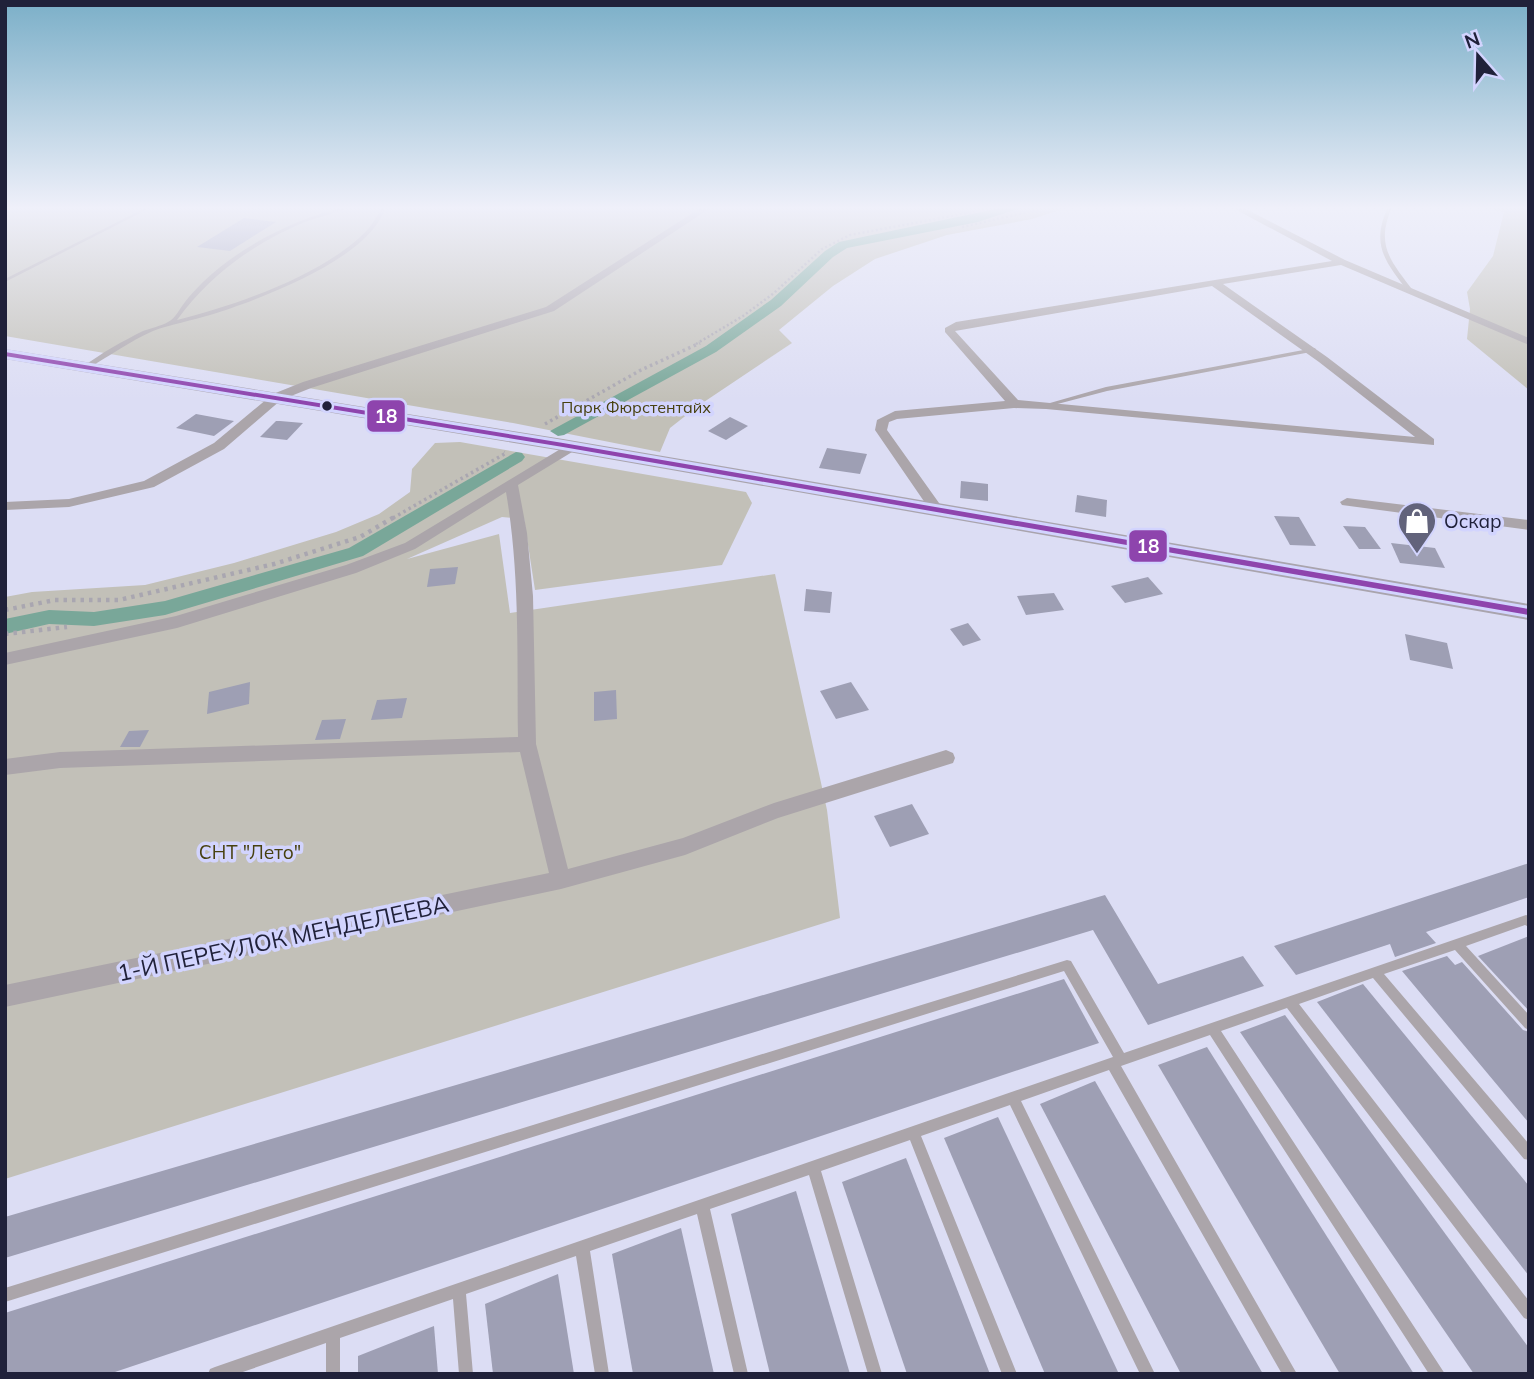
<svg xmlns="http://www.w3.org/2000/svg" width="1534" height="1379" font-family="Mulish,sans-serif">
<rect width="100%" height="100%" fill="#dcddf4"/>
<g fill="#c2c0b8">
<polygon points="5,207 1070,207 1032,219 947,235 875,259 833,286 779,330 792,343 698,406 670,428 660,452 513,423 5,336"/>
<polygon points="1485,207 1529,207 1529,390 1467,339 1470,309 1467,292 1493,256 1504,212"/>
<polygon points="460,442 746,492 752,503 722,565 535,590 524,519 502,517 407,559 499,534 510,613 775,574 827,810 840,918 5,1179 5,597 32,592 145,585 234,563 336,532 379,514 410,492 412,469 435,443"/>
</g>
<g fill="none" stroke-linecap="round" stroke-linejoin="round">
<g fill="#79a799" fill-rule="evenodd">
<polygon points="1005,207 1023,207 978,222 847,248 833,257 781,306 716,352 564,435 558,436 550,431 706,346 771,300 825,251 839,242"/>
<polygon points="516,452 522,453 525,457 522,461 363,556 165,615 94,626 49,624 5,634 5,619 49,610 94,612 165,601 349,548"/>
</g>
</g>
<g fill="#9e9fb4">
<polygon points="244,218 276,222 230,251 197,247"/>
<polygon points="196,414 234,421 214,436 176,428"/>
<polygon points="730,417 748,426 726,440 708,431"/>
<polygon points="276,421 280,421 303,423 287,440 260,437"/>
<polygon points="827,448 867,454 860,474 819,468"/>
<polygon points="961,481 988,484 988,501 960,498"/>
<polygon points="1077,495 1107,500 1106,517 1075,512"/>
<polygon points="1274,516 1299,517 1316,546 1290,545"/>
<polygon points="1343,526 1365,527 1381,549 1359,549"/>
<polygon points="1391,543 1435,548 1445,568 1400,563"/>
<polygon points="458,567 455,584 427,587 430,569"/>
<polygon points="1148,577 1163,594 1125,603 1111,586"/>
<polygon points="806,589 832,592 830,613 804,611"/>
<polygon points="1054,593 1064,610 1026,615 1017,596"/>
<polygon points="968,623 981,640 963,646 950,629"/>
<polygon points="1405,634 1447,643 1453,669 1410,660"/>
<polygon points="250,682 249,704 207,714 209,692"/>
<polygon points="851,682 869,710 836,719 820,691"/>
<polygon points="616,690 617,719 594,721 594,692"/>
<polygon points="407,698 402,718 371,720 377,700"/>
<polygon points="346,719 340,739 315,740 322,720"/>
<polygon points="149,730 140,747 120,747 129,731"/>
<polygon points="912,804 929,834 890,847 874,816"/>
<polygon points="1529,863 1529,897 1426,932 1436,943 1395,957 1390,944 1296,975 1274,946"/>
<polygon points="1105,895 1158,984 1243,956 1264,986 1148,1025 1093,930 5,1258 5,1217"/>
<polygon points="1529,936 1529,1011 1478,956"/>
<polygon points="1447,956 1455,965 1462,962 1523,1030 1529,1032 1529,1123 1402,971"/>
<polygon points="1064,979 1099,1043 109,1374 5,1374 5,1313"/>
<polygon points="1363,984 1529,1186 1529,1276 1317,1002"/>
<polygon points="1285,1015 1529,1348 1529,1374 1474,1374 1240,1032"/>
<polygon points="1207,1047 1414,1374 1340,1374 1158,1065"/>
<polygon points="1095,1081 1263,1374 1181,1374 1040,1104"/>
<polygon points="998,1117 1119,1374 1045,1374 944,1138"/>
<polygon points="906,1158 990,1374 907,1374 842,1182"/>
<polygon points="796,1191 850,1374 770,1374 731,1214"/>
<polygon points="681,1228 714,1374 633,1374 612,1254"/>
<polygon points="558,1274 574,1374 493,1374 485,1304"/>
<polygon points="434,1326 438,1374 358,1374 358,1356"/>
</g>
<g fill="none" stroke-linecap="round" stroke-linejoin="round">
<g stroke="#a9a6b0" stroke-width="2.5" stroke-dasharray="2 2.5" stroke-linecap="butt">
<polyline points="962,227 1049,207"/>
<polyline points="696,344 743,316 774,293 822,249 850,235 1000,207"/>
</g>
<g stroke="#a9a6b0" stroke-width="3.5" stroke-dasharray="2.5 3.5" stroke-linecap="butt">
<polyline points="545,424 641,370 700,343"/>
<polyline points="393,518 506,453 504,452"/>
</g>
<g stroke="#a9a6b0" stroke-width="4.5" stroke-dasharray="3.5 5" stroke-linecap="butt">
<polyline points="5,610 55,600 119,600 274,564 360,537 396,516"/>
<polyline points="5,634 67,627"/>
</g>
<g fill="#aba5aa" fill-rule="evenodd">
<polygon points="5,207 10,207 5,209"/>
<polygon points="147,207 152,207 5,282 5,279"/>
<path d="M344,207H351C335,214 316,217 300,224C251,245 208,277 177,320C235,306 329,273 369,228C373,223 377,216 381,210L378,207H382L385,210C382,216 378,223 374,228C342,268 258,300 210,315C191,321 171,324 153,331C130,341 110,356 88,368L83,367C101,353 123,341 143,331C151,328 161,326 168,322C175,319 180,308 185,302C190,295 197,288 203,282C242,245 293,220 344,207Z"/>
<path d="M1388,207H1392C1375,246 1391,261 1414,292L1413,293H1409C1386,262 1370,246 1388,207Z"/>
<polygon points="1314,348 1316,349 1316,351 1107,391 1046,407 1043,405 1106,387"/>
<polygon points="1526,915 1529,916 1529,927 1525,925 1466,946 1529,1015 1529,1030 1525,1028 1455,950 1384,974 1529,1144 1529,1160 1524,1159 1373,978 1299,1004 1529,1301 1529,1320 1524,1318 1287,1008 1221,1031 1445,1374 1429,1374 1210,1035 1121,1066 1297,1374 1282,1374 1109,1070 1021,1101 1155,1374 1140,1374 1010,1105 921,1136 1017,1374 1002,1374 910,1140 821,1171 882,1374 868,1374 809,1175 710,1209 748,1374 734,1374 697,1214 590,1251 609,1374 595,1374 576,1256 466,1294 473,1374 459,1374 453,1299 340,1338 340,1374 326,1374 326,1343 237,1374 208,1374 210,1369 215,1367 1113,1057 1064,971 5,1302 5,1288 1067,960 1071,961 1124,1053"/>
</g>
<g fill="#aba5aa" fill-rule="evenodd">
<polygon points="702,207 712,207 554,311 311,388 281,400 224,449 154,487 69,507 5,510 5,502 69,499 144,481 214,443 273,394 303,382 546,307"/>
<path d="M1231,207H1242L1345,260L1529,338V345L1341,265L1223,284L1327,357L1434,439V445L1046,409L1014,408L897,419L889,422L887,430L944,510L937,514L932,513L875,430L877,420L895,411L1005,401L945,332V328L956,322L1332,261ZM1212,286L1319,362L1415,437L1018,400L955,331Z"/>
<path d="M572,442L579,446L577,449L518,485L527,533L533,596L536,744L568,869L683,838L774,803L946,750L953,753L955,758L953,763L778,818L685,855L561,889L5,1007V985L549,873L520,752L60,768L5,775V759L60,752L518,737C517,655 520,573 506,492L415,549L356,573L177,628L5,665V653L176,616L346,565L405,543Z"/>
<polygon points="1347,498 1529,520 1529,530 1342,505 1340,502"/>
</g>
<polygon fill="#a9a4ad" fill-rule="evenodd" points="5,349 563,439 1529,604 1529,620 563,451 5,359"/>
<defs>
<polygon id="bus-1" points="5,352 563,443 1529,609 1529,615 563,447 5,356"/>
</defs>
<use href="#bus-1" stroke="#d2d4fe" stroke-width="6"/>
<use href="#bus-1" fill="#8e44ad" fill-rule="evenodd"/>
</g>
<linearGradient id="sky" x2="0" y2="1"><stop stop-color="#7bafc8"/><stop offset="0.52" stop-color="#eff0fa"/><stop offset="1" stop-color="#eff0fa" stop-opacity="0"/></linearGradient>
<rect width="1534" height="400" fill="url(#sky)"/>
<defs>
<symbol id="shop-pin" viewBox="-11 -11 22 30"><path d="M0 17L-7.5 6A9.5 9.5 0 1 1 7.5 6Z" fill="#62637b" stroke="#d2d4fe"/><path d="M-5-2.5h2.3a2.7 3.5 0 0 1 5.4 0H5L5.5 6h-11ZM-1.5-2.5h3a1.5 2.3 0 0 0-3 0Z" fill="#fff"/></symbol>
</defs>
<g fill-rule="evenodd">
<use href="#shop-pin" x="1395" y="499" width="44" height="60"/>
</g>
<circle fill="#20213a" stroke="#d2d4fe" stroke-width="2.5" cx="327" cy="406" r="6"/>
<g text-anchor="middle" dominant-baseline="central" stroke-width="7" stroke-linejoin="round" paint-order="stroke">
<g font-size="16" fill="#474110" stroke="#d2d4fe">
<text x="636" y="407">Парк Фюрстентайх</text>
</g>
<g font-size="19" fill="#20213a" stroke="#d2d4fe" text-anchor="start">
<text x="1444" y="521">Оскар</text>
</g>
<g font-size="19" fill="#474110" stroke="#d2d4fe">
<text x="250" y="852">СНТ "Лето"</text>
</g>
<g font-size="23" fill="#20213a" stroke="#d2d4fe">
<text transform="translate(283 938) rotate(-12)">1-Й ПЕРЕУЛОК МЕНДЕЛЕЕВА</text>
</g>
</g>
<g stroke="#d2d4fe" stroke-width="2.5">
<rect x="366" y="399" width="40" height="34" rx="7" fill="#8e44ad"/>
<rect x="1128" y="529" width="40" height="34" rx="7" fill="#8e44ad"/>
</g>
<g font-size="19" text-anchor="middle" font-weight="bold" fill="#fff">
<text x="386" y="423">18</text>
<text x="1148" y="553">18</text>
</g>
<rect width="1534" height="1379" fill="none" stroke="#20213a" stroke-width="14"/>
<g transform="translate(1478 56) rotate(340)" stroke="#d2d4fe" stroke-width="5" paint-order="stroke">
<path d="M0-5L12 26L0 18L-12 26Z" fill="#20213a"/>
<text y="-10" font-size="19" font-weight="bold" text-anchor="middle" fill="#20213a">N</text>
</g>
</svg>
